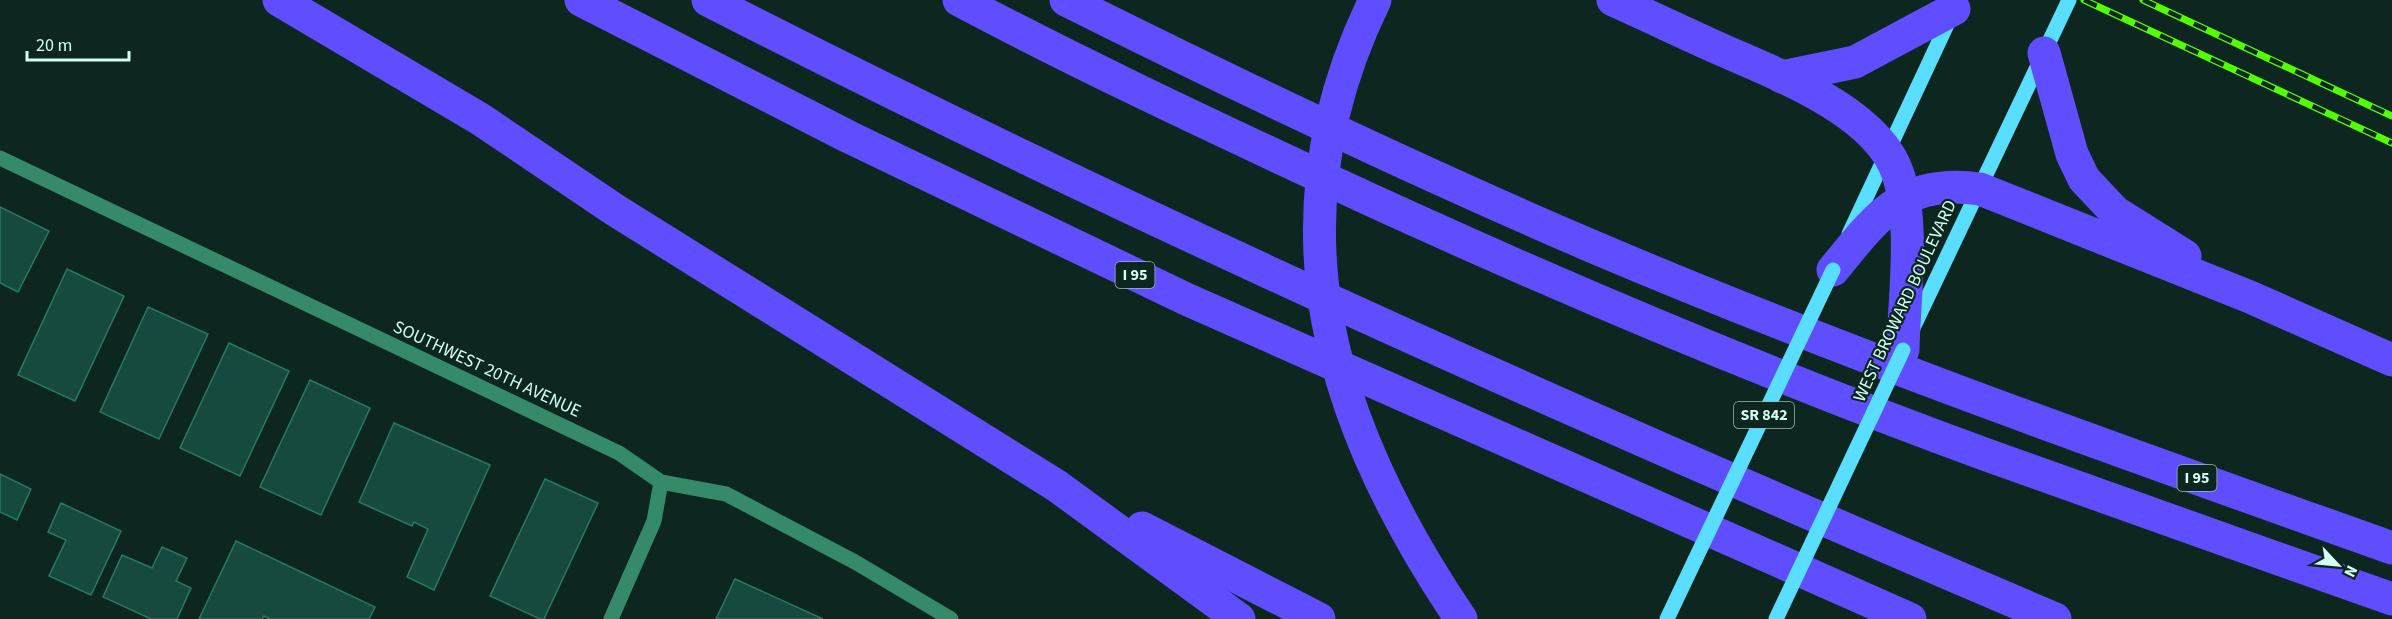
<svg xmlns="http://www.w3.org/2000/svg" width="2392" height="619" font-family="'Source Sans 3',sans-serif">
<rect width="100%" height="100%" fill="#0d2720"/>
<g fill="#174a3f" stroke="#277866" stroke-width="1.5">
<polygon points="0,207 49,231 18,292 0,283"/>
<polygon points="67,269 124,296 75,401 18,375"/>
<polygon points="148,307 208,334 159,439 100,412"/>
<polygon points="229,343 289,371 240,476 180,448"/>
<polygon points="310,380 370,408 321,515 260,487"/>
<polygon points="394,423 490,465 434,590 407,577 428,529 414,522 412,526 359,502"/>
<polygon points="0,474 31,489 17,520 0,512"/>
<polygon points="545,479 598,503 544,619 540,619 490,596"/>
<polygon points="61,503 121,531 91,595 49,576 66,540 48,532"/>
<polygon points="236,541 375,607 369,619 270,619 264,616 262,619 199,619"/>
<polygon points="162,547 187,558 176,581 191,588 177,619 151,619 103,597 122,555 152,568"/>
<polygon points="735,579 823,619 716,619"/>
</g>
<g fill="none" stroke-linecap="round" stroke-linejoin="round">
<g stroke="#348a69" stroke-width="15">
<polyline points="0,158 619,453 661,482 726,494 855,562 951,619"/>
<polyline points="611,619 654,521 661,482"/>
</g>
<g stroke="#5adeff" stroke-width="15">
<polyline points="1849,234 1951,16"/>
<polyline points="1913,328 2069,0"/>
<polyline points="1667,619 1695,560"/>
</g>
<g stroke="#5f4eff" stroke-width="33">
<polyline points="279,0 480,119 615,210 1057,486 1239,619"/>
<polyline points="581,0 849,137 1186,299 1910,619"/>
<path d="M708,0C1148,226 1601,425 2055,619"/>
<path d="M959,0C1076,62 1197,119 1317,175C1536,277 1760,372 1987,455C2122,504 2257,551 2392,599"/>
<path d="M1066,0C1238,86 1412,169 1589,245C1852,357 2123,452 2392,548"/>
<path d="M1613,0C1649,16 1684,33 1720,49C1776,74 1877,111 1898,174C1915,226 1904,296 1903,350"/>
<polyline points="2044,53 2072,154 2084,179 2115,212 2185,256"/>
<polyline points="1782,77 1855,62 1954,9"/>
<path d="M1833,270C1877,216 1903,178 1980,189L2250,297L2392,360"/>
<polyline points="1142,528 1319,619"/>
</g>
<defs>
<g id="rail">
<polyline points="2084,0 2392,143"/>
<polyline points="2143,0 2392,116"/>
</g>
</defs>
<use href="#rail" stroke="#53fe00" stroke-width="7"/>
<use href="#rail" stroke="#0d2720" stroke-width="4.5" stroke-dasharray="14" stroke-linecap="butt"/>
<g stroke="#5adeff" stroke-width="15">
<polyline points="1695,560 1833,270"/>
<polyline points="1776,619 1903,350"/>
</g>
<path stroke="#5f4eff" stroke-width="33" d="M1375,0C1266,223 1329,424 1461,619"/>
</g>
<g text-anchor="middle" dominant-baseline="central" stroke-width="4.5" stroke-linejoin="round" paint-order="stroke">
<g fill="#0d2720" stroke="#98beb2" stroke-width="1.5">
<rect x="1115.5" y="262" width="39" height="26" rx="4.5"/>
<rect x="1734" y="402" width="60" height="26" rx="4.5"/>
<rect x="2177.5" y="465" width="39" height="26" rx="4.5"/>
</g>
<g font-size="16" font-weight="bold" fill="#d3fff1">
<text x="1135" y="275">I 95</text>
<text x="1764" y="415">SR 842</text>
<text x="2197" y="478">I 95</text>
</g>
<g font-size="18" fill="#d3fff1" stroke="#0d2720">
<text transform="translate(1905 301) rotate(-65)">WEST BROWARD BOULEVARD</text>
<text transform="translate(487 369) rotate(25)">SOUTHWEST 20TH AVENUE</text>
</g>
</g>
<g transform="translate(2338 565) rotate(116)" stroke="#0d2720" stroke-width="4.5" paint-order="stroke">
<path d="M0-4.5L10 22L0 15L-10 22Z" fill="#d3fff1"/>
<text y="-9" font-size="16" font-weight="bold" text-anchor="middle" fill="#d3fff1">N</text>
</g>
<path d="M27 51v9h102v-9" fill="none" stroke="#d3fff1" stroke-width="3"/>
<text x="36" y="51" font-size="18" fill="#d3fff1" stroke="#0d2720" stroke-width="4.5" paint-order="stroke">20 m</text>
</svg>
